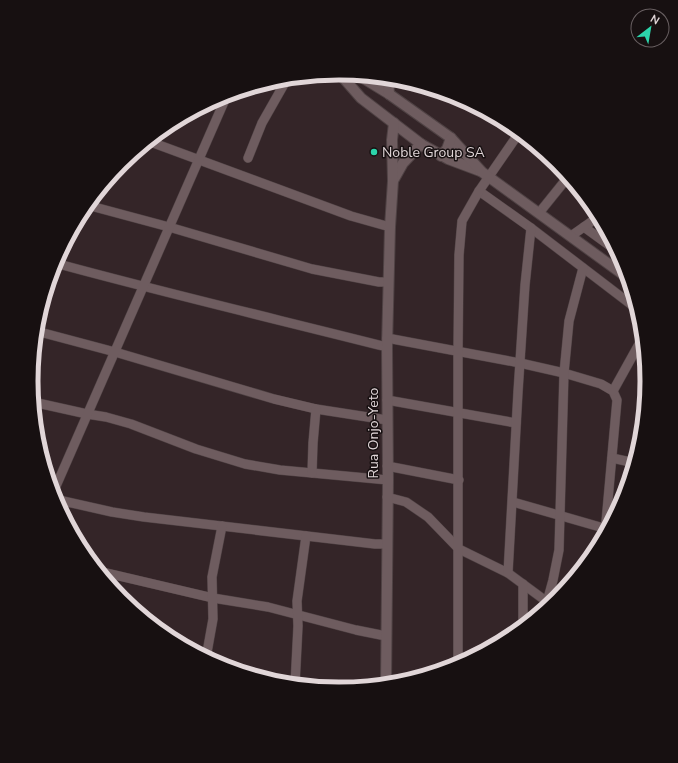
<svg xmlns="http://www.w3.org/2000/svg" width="678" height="763" font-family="'Nunito Sans',sans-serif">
<rect width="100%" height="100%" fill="#342528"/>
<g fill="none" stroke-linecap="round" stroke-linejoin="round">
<defs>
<g id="minor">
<polyline points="148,141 351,216 390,227"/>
<polyline points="248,158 262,123 287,79"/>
<polyline points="479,191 531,228 637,309"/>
<polyline points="87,205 169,227 312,269 379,282 388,282"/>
<polyline points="539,213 568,177"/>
<polyline points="584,227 617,251"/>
<polyline points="571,236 598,217"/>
<path d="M55,263C165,293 276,319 387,347"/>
<polyline points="36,331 115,352 274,399 316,409 387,420"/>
<polyline points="387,338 520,363 564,373 601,384 613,391 617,400 605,533"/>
<polyline points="613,391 643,337"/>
<polyline points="387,400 516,423"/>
<polyline points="33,402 87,414 106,417 131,424 196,449 245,464 280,470 388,480"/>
<polyline points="612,458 635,463"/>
<polyline points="387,466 459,480"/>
<polyline points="312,473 313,443 316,409"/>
<polyline points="53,493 227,95"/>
<polyline points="387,497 406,502 428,517 459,549 508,573 550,604"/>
<polyline points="54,499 112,512 144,517 375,544 387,544"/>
<polyline points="513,502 607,529"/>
<polyline points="98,571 213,598 268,607 356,630 386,636"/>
<polyline points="508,573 518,392 525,285 531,228"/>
<polyline points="547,602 553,580 559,550 564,373 569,321 583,268"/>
<polyline points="523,627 523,584"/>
<polyline points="206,658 213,619 212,577 222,526"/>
<polyline points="458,665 458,352 459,255 462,221 479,191 519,133"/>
<polyline points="295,685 298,626 297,601 306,536"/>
</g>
<g id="secondary">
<polyline points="340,74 361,98 421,144 448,159 480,171"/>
<polyline points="358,75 389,94 451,138 482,172 628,278"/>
<polyline points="388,78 389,94"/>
<polyline points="441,156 447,149 451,138"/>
<polyline points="394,179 403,163 421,144"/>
<polyline points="386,685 388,480 387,347 390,227 393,181 392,140 394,123"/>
</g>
</defs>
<use href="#minor" stroke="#4f4244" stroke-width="10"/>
<use href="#secondary" stroke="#4f4244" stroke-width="12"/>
<use href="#minor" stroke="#6e5c5f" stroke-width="9"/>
<use href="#secondary" stroke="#6e5c5f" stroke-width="10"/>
</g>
<circle fill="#2cd5ab" stroke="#171011" stroke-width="1.5" cx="374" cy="152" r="4"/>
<g text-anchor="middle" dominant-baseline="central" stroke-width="3" stroke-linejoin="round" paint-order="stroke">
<g font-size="14" fill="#e1d6d8" stroke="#171011" text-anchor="start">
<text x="382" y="152">Noble Group SA</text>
</g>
<g font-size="14" fill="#e1d6d8" stroke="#171011">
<text transform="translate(373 433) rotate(-90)">Rua Onjo-Yeto</text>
</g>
</g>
<path d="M0 0H678V763H0ZM38 381a301 301 0 1 1 602 0a301 301 0 1 1-602 0Z" fill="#171011" fill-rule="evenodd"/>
<path fill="none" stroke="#e1d6d8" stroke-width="5" d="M38 381a301 301 0 1 1 602 0a301 301 0 1 1-602 0Z"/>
<g transform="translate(650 28) rotate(31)"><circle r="19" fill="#171011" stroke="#685f61"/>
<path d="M0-3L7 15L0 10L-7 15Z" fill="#2cd5ab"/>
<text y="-6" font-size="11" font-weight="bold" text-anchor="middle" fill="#e1d6d8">N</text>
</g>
</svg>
